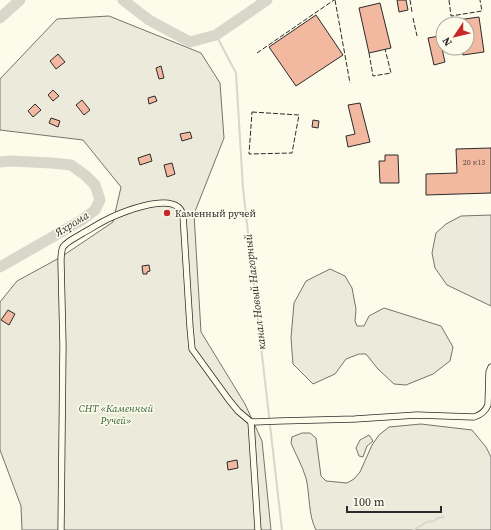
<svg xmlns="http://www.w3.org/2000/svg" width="491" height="530" font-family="'Source Serif 4',serif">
<rect width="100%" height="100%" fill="#fdfbea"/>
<g fill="#ecebdb" stroke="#74746e">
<polygon points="109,16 201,53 220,83 224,138 194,214 201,332 245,404 262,441 271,530 22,530 21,506 0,450 0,302 17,281 61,257 113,222 121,187 83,140 0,130 0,79 57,19"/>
<polygon points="491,215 491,306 447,285 435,268 432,253 436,233 446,224 461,216"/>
<polygon points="330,269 345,276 352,288 356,309 355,321 357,326 364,326 369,316 384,308 441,326 453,347 450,361 433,374 406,385 394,384 378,369 366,354 359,354 346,359 335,374 313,384 293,364 291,338 294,303 306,281"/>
<path d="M421,424L472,430L486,447L491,457V530H316C308,515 310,494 306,478C302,465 296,455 291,443L292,437L302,433H310L316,438L321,476L326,481L347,483L354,479L360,472L372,445L379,435L389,427Z"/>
</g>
<polygon fill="#eceadb" stroke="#74746e" points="369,435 373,441 367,446 363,457 359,456 356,448 360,440"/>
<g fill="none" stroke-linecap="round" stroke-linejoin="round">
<g stroke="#d8d7c9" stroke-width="2">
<polyline points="216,35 236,73 243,188 282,530"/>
<polyline points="413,530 422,525 427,522 434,521 438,518 444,517"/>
</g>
<g stroke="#d8d7c9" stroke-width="11">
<polyline points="123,0 149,20 190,42 216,35 267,0"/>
<polyline points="0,18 20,0"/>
<polyline points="0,162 11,161 52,163 71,165 85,175 95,185 100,200 95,210 82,220 0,267"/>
</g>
</g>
<g fill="#f2b8a0" stroke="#2b2b2b">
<polygon points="397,0 406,0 408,10 399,12"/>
<polygon points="380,3 391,48 369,53 359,8"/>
<polygon points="316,15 343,55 296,86 269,47"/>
<polygon points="479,17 484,52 463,55 462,48 467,48 467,24 458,24 458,20"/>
<polygon points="439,36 445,62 434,65 428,38"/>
<polygon points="58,54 65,62 56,69 50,61"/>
<polygon points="161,66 164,78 159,79 156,68"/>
<polygon points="53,90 59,96 53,101 48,95"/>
<polygon points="155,96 157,101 149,104 148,98"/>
<polygon points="82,100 90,110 84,115 76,105"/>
<polygon points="360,103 370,142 348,147 346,136 355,134 348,105"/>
<polygon points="35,104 41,110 33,117 28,111"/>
<polygon points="51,118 60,121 58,127 49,123"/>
<polygon points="313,120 319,121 318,128 312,127"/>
<polygon points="190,132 192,138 182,141 180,134"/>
<polygon points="491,148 491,193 426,195 426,174 457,173 456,149"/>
<polygon points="150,154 152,161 140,165 138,158"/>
<polygon points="385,155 398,155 399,183 380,183 379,161 385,161"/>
<polygon points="172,163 175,174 167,177 164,165"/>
<polygon points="149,265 150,271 147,272 147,274 143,274 142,266"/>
<polygon points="8,310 15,314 9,325 1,320"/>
<polygon points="237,460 238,468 228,470 227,462"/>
</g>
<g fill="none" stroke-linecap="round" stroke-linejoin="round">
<defs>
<g id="minor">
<polyline points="251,422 258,530"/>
<path d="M61,530L63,345L61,262C61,258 61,251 63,247C67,241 77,237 83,233C92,228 101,222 110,218C125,211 164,196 178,207C181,209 182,212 183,215L190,327L192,349L229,400L238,411L251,422L279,421L355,419L417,415L474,417C481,415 485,412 488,405L489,372L491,367"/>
</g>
</defs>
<use href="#minor" stroke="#2b2b2b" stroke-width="7"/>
<use href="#minor" stroke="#fdfbea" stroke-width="5.5"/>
<g stroke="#2b2b2b" stroke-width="1" stroke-dasharray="5 2" stroke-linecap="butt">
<polyline points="335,0 350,83"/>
<polyline points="410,0 412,12"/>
<polyline points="449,0 451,16 482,11 480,0"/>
<polyline points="413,18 417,36"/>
<polyline points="257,53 334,0"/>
<polyline points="369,53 373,76 391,73 385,49"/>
<polygon points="252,112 299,115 292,153 249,154"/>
</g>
</g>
<circle fill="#c62828" stroke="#fdfbea" stroke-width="1.5" cx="167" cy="213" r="4"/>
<g text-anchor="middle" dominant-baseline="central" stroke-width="3" stroke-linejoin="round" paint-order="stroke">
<g font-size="8" fill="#5d4e48">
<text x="474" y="162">20 к13</text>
</g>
<g font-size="10" fill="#2b2b2b" stroke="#fdfbea" text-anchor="start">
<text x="175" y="213">Каменный ручей</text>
</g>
<g font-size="10" font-style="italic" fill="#34623c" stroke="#fdfbea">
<text x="116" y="408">СНТ «Каменный<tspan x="116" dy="12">Ручей»</tspan></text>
</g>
<g font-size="11" font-style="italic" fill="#2b2b2b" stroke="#fdfbea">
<text transform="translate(72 224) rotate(-32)">Яхрома</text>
<text transform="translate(255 292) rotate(-97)">канал Новый Нагорный</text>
</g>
</g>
<g transform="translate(455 36) rotate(235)"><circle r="19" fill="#fdfbea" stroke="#a9a89e"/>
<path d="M0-3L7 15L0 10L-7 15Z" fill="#c62828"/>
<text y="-6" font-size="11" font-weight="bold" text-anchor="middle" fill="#2b2b2b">N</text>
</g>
<path d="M347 506v6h94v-6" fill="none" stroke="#2b2b2b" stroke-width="2"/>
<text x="353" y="506" font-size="12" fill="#2b2b2b" stroke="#fdfbea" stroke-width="3" paint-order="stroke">100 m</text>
</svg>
